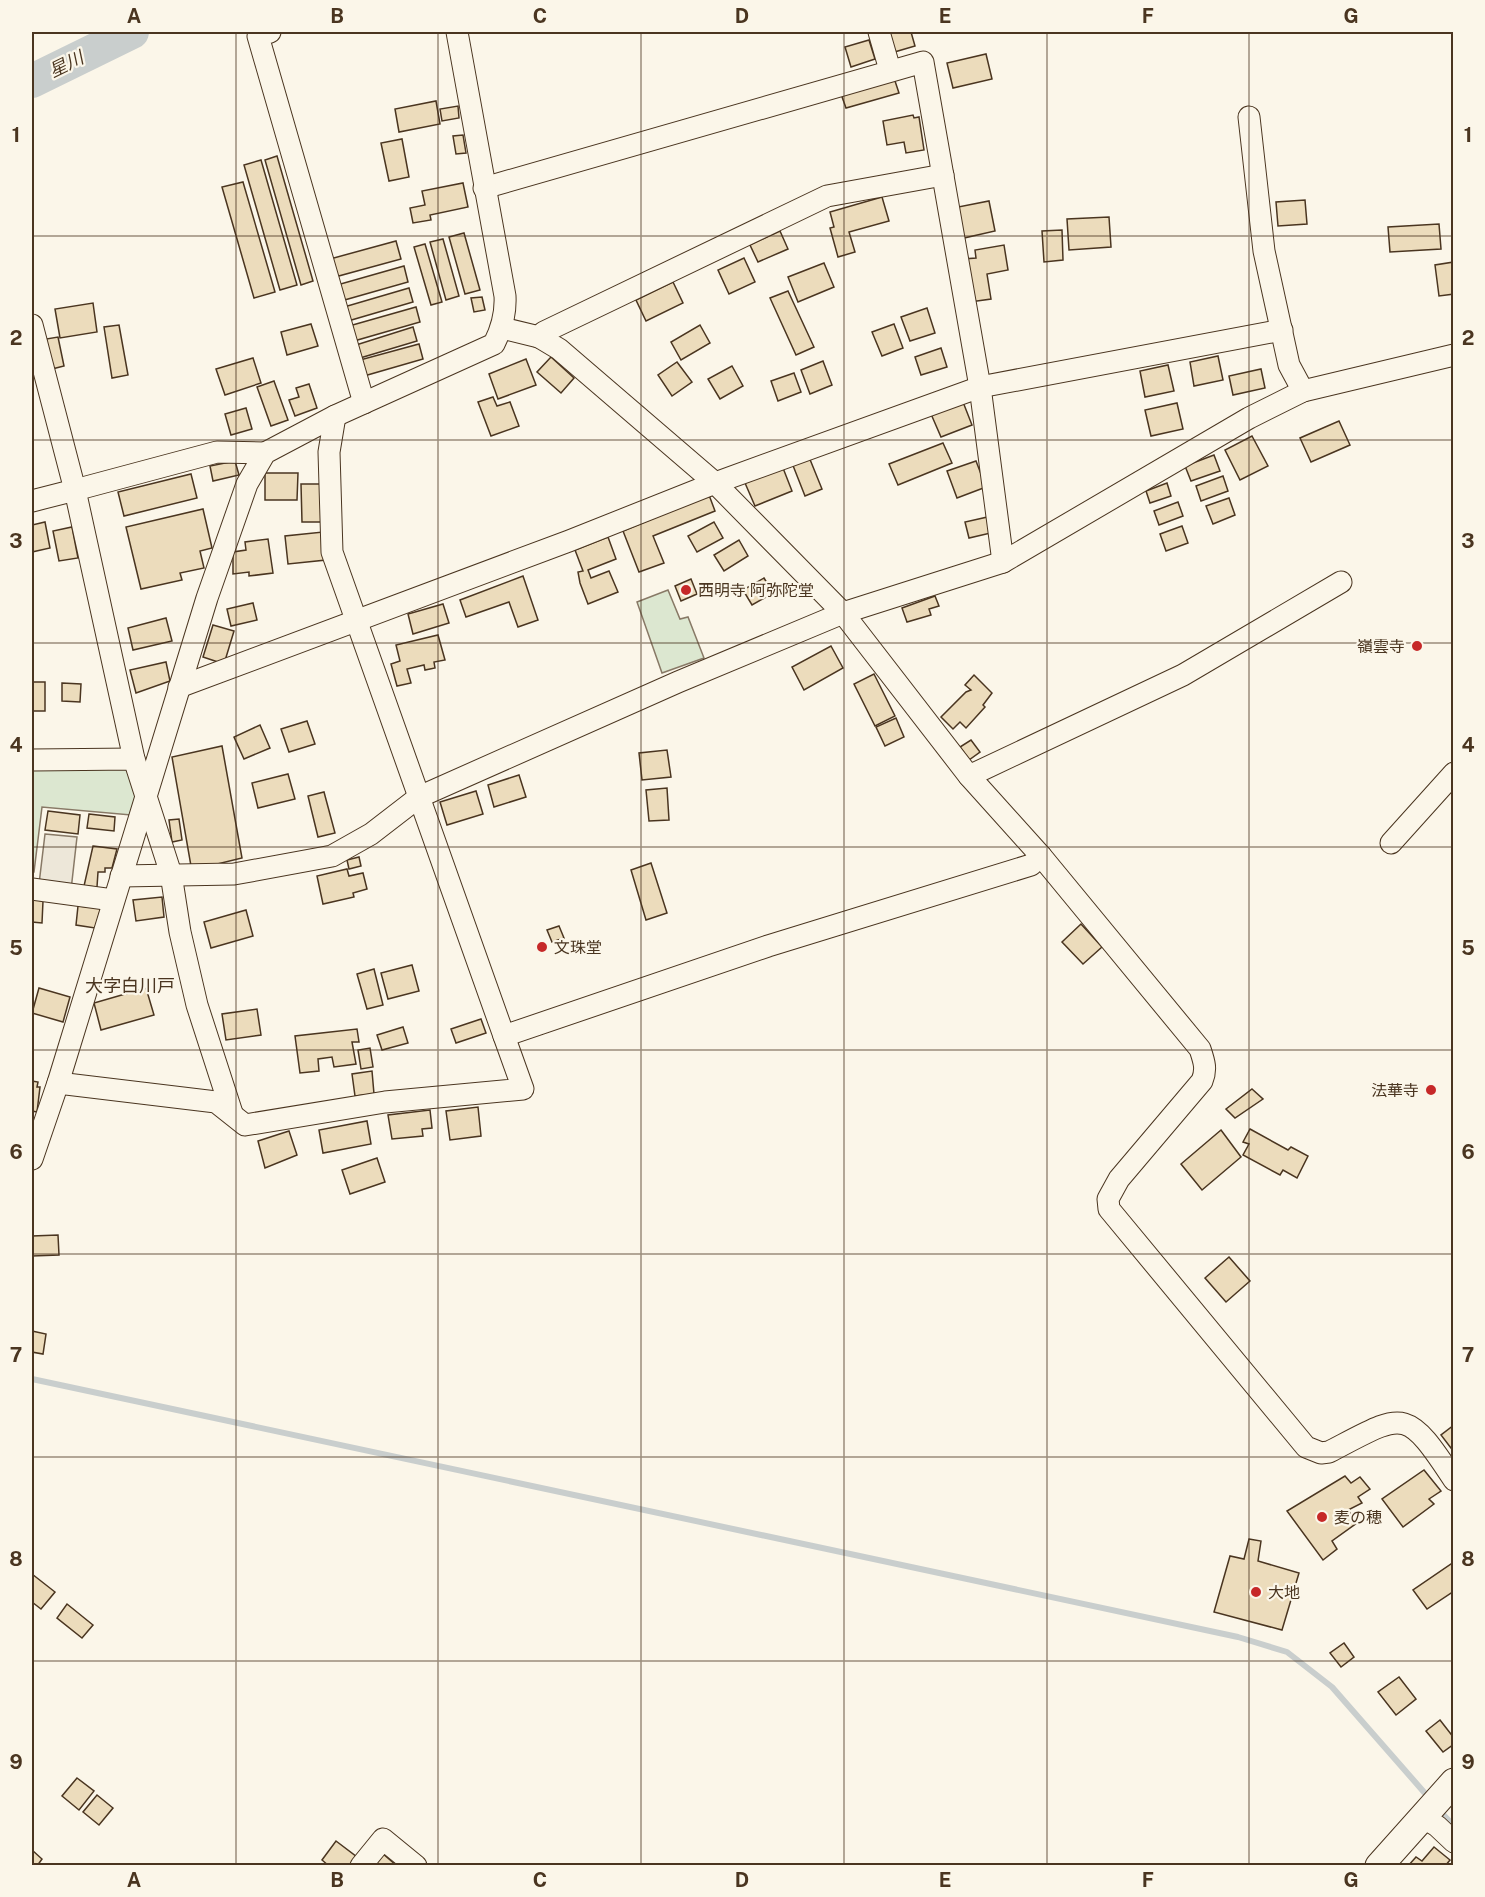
<svg xmlns="http://www.w3.org/2000/svg" width="1485" height="1897" font-family="'Public Sans','Noto Sans JP',sans-serif">
<rect width="100%" height="100%" fill="#fbf6e9"/>
<g fill="#dce7d0" stroke="#887966" stroke-width="1.5">
<polygon points="668,590 680,619 688,617 704,658 662,673 637,602"/>
<polygon points="129,766 140,797 131,815 42,807 34,872 32,872 32,767"/>
</g>
<polygon fill="#ede7d9" stroke="#887966" stroke-width="1.5" points="45,834 77,837 71,890 39,884"/>
<g fill="none" stroke-linecap="round" stroke-linejoin="round">
<g stroke="#c9cecd" stroke-width="6">
<polyline points="32,1379 1238,1637 1287,1652 1332,1687 1430,1799"/>
<polyline points="1438,1809 1454,1826"/>
</g>
<polyline stroke="#c9cecd" stroke-width="34" points="32,81 132,32"/>
</g>
<g fill="#ecdcbc" stroke="#4a3520" stroke-width="1.5">
<polygon points="896,32 911,32 915,46 891,53 885,35"/>
<polygon points="869,40 875,59 851,67 845,47"/>
<polygon points="986,54 992,79 953,88 947,63"/>
<polygon points="894,78 899,93 846,108 841,94"/>
<polygon points="436,101 440,124 399,132 395,109"/>
<polygon points="458,106 459,118 442,121 440,109"/>
<polygon points="913,115 914,118 919,117 924,150 906,153 904,142 887,145 883,121"/>
<polygon points="463,135 466,153 456,154 453,136"/>
<polygon points="402,139 409,177 389,181 381,143"/>
<polygon points="277,156 313,281 301,285 265,160"/>
<polygon points="261,160 297,285 280,290 244,165"/>
<polygon points="243,182 275,292 254,298 222,187"/>
<polygon points="463,183 468,207 430,215 431,220 413,223 410,208 425,205 422,191"/>
<polygon points="882,197 889,221 849,232 855,252 838,257 830,228 834,227 830,212"/>
<polygon points="1305,200 1307,224 1278,226 1276,202"/>
<polygon points="989,201 995,231 964,238 958,207"/>
<polygon points="1109,217 1111,247 1069,250 1067,219"/>
<polygon points="1439,224 1441,249 1390,252 1388,227"/>
<polygon points="1062,230 1063,260 1044,262 1042,231"/>
<polygon points="780,231 788,249 758,262 750,245"/>
<polygon points="464,233 480,290 465,294 449,237"/>
<polygon points="443,239 459,296 446,300 430,242"/>
<polygon points="396,241 401,259 335,277 330,259"/>
<polygon points="425,244 442,302 431,305 414,247"/>
<polygon points="1004,245 1008,270 987,274 991,299 970,302 963,259 976,258 975,250"/>
<polygon points="744,258 755,282 729,294 718,270"/>
<polygon points="1454,262 1454,294 1439,296 1435,265"/>
<polygon points="824,263 834,287 798,302 788,277"/>
<polygon points="404,266 408,282 341,301 337,285"/>
<polygon points="673,282 683,303 646,321 636,300"/>
<polygon points="409,288 413,302 348,321 344,307"/>
<polygon points="788,291 814,347 796,355 770,298"/>
<polygon points="482,297 485,310 474,312 471,298"/>
<polygon points="93,303 97,332 60,338 55,309"/>
<polygon points="416,307 420,322 354,341 349,326"/>
<polygon points="927,308 935,333 910,341 901,317"/>
<polygon points="311,324 318,346 287,355 281,332"/>
<polygon points="894,324 903,348 882,356 872,332"/>
<polygon points="119,325 128,375 112,378 104,327"/>
<polygon points="700,325 710,343 681,360 671,342"/>
<polygon points="413,327 417,341 360,358 356,345"/>
<polygon points="58,337 64,366 52,369 46,339"/>
<polygon points="419,344 423,359 364,376 360,360"/>
<polygon points="941,348 947,367 921,375 915,357"/>
<polygon points="1218,356 1223,380 1194,386 1190,362"/>
<polygon points="551,357 574,378 561,393 537,372"/>
<polygon points="253,358 261,383 225,395 216,369"/>
<polygon points="526,359 536,385 498,399 489,374"/>
<polygon points="823,361 832,385 810,394 801,370"/>
<polygon points="677,362 692,382 672,396 658,375"/>
<polygon points="1168,365 1174,391 1145,397 1140,371"/>
<polygon points="732,366 743,386 720,399 708,379"/>
<polygon points="1261,369 1265,388 1233,395 1229,376"/>
<polygon points="794,373 801,392 778,401 771,381"/>
<polygon points="274,381 288,420 271,426 257,387"/>
<polygon points="309,384 317,408 295,416 289,400 299,397 296,388"/>
<polygon points="493,397 497,406 510,402 519,426 491,436 478,402"/>
<polygon points="963,402 972,425 941,437 931,414"/>
<polygon points="1177,403 1183,429 1151,436 1145,410"/>
<polygon points="246,408 252,429 231,435 225,414"/>
<polygon points="1339,421 1350,445 1311,462 1300,438"/>
<polygon points="1252,436 1268,466 1240,480 1225,450"/>
<polygon points="943,443 952,463 898,485 889,464"/>
<polygon points="1214,455 1220,471 1191,481 1185,466"/>
<polygon points="809,457 822,489 805,496 792,463"/>
<polygon points="235,461 239,475 213,481 210,466"/>
<polygon points="976,461 986,487 957,498 947,471"/>
<polygon points="783,468 792,491 755,506 745,483"/>
<polygon points="265,473 298,473 297,500 265,500"/>
<polygon points="191,474 197,498 124,516 118,492"/>
<polygon points="1223,476 1228,491 1201,501 1196,486"/>
<polygon points="1167,483 1171,496 1150,503 1146,491"/>
<polygon points="301,484 323,484 323,522 302,522"/>
<polygon points="709,495 715,511 653,536 664,563 639,572 623,531"/>
<polygon points="1229,498 1235,515 1213,524 1206,506"/>
<polygon points="1178,502 1183,516 1159,525 1154,511"/>
<polygon points="203,509 212,548 200,551 204,568 180,573 182,580 141,589 126,527"/>
<polygon points="992,516 995,532 969,538 965,522"/>
<polygon points="45,522 50,548 32,552 32,525"/>
<polygon points="714,522 723,538 697,552 688,536"/>
<polygon points="1182,526 1188,543 1166,551 1160,534"/>
<polygon points="72,527 78,558 59,561 53,531"/>
<polygon points="323,532 326,560 288,564 285,536"/>
<polygon points="608,537 616,559 588,570 591,578 609,571 618,592 588,604 580,583 578,572 583,571 575,550"/>
<polygon points="268,539 273,573 249,576 249,572 233,574 233,552 246,550 245,542"/>
<polygon points="739,540 748,556 724,571 714,555"/>
<polygon points="523,576 538,620 518,627 509,602 466,617 460,600"/>
<polygon points="764,578 773,593 752,605 743,590"/>
<polygon points="691,579 697,594 681,601 675,586"/>
<polygon points="935,596 939,606 929,609 931,615 907,622 902,608"/>
<polygon points="253,603 257,620 231,626 227,609"/>
<polygon points="443,604 449,623 413,634 408,614"/>
<polygon points="166,618 172,641 133,650 128,628"/>
<polygon points="213,625 234,631 224,664 203,657"/>
<polygon points="438,635 445,660 434,662 435,668 425,670 424,665 407,669 411,683 397,686 391,664 400,661 396,645"/>
<polygon points="831,646 843,668 804,690 792,667"/>
<polygon points="166,662 170,681 136,693 130,670"/>
<polygon points="874,674 895,716 875,726 854,684"/>
<polygon points="974,675 992,693 983,705 985,707 966,728 960,722 953,729 941,717 966,692 971,690 965,685"/>
<rect x="32" y="682" width="13" height="29"/>
<polygon points="62,683 81,684 80,702 62,701"/>
<polygon points="896,718 904,737 885,746 876,727"/>
<polygon points="307,721 315,744 289,752 281,729"/>
<polygon points="260,725 270,748 244,759 234,737"/>
<polygon points="971,740 980,752 969,760 960,747"/>
<polygon points="222,746 242,858 205,867 191,866 172,757"/>
<polygon points="667,750 671,777 642,780 639,753"/>
<polygon points="288,774 295,799 258,808 252,783"/>
<polygon points="519,775 526,797 494,807 488,785"/>
<polygon points="667,788 669,820 649,821 646,790"/>
<polygon points="476,791 483,814 447,825 440,802"/>
<polygon points="324,792 335,833 318,837 308,796"/>
<polygon points="48,811 80,815 78,834 45,830"/>
<polygon points="89,814 115,817 114,831 87,828"/>
<polygon points="179,819 182,840 172,842 169,820"/>
<polygon points="93,846 117,849 112,868 105,868 105,872 98,872 97,887 84,886"/>
<polygon points="359,857 361,866 349,869 347,860"/>
<polygon points="651,863 667,913 646,920 631,870"/>
<polygon points="347,869 349,876 363,873 367,889 353,893 354,897 323,904 317,876"/>
<polygon points="162,897 164,917 136,921 133,900"/>
<polygon points="32,899 43,901 42,923 32,922"/>
<polygon points="78,906 101,908 95,928 76,925"/>
<polygon points="246,910 253,936 211,948 204,922"/>
<polygon points="1081,924 1102,947 1083,964 1062,942"/>
<polygon points="559,926 564,938 552,942 547,930"/>
<polygon points="412,965 419,991 388,999 381,973"/>
<polygon points="374,969 383,1005 367,1009 357,974"/>
<polygon points="39,988 70,997 63,1022 32,1013"/>
<polygon points="146,988 154,1015 101,1030 94,1003"/>
<polygon points="257,1009 261,1035 226,1040 222,1014"/>
<polygon points="481,1019 486,1033 456,1043 451,1029"/>
<polygon points="403,1027 408,1043 382,1050 377,1035"/>
<polygon points="357,1029 359,1042 352,1042 356,1064 334,1067 332,1057 318,1059 319,1071 300,1073 295,1036"/>
<polygon points="370,1048 373,1067 361,1069 358,1050"/>
<polygon points="372,1071 374,1094 355,1096 352,1074"/>
<polygon points="32,1081 38,1082 37,1087 40,1087 37,1112 32,1111"/>
<polygon points="1252,1089 1263,1099 1235,1118 1226,1109"/>
<polygon points="478,1107 481,1136 450,1140 446,1111"/>
<polygon points="430,1110 432,1128 422,1129 423,1136 392,1139 388,1115"/>
<polygon points="367,1121 371,1144 323,1153 319,1130"/>
<polygon points="1250,1129 1288,1150 1291,1147 1308,1156 1297,1178 1283,1170 1280,1175 1243,1155 1249,1144 1243,1142"/>
<polygon points="1221,1130 1241,1157 1202,1190 1181,1164"/>
<polygon points="289,1131 297,1155 265,1168 258,1141"/>
<polygon points="377,1158 385,1182 350,1194 342,1170"/>
<polygon points="58,1235 59,1255 32,1256 32,1236"/>
<polygon points="1229,1257 1250,1281 1226,1302 1205,1278"/>
<polygon points="32,1331 46,1334 43,1354 32,1352"/>
<polygon points="1454,1425 1454,1452 1441,1435"/>
<polygon points="1424,1470 1441,1491 1429,1499 1434,1504 1403,1527 1382,1499"/>
<polygon points="1345,1476 1351,1483 1360,1477 1370,1489 1358,1497 1362,1503 1348,1510 1357,1523 1332,1541 1337,1549 1323,1560 1287,1511"/>
<polygon points="1249,1539 1261,1541 1258,1561 1299,1573 1282,1630 1214,1612 1230,1556 1244,1559"/>
<polygon points="1454,1562 1454,1591 1427,1609 1413,1590"/>
<polygon points="32,1574 55,1592 41,1609 32,1602"/>
<polygon points="67,1604 93,1625 82,1638 57,1618"/>
<polygon points="1344,1643 1354,1657 1341,1667 1330,1653"/>
<polygon points="1399,1677 1416,1699 1396,1715 1378,1692"/>
<polygon points="1440,1720 1454,1738 1454,1744 1443,1752 1426,1731"/>
<polygon points="77,1778 94,1791 79,1810 62,1796"/>
<polygon points="97,1795 113,1808 99,1825 83,1812"/>
<polygon points="336,1841 357,1857 351,1866 329,1866 322,1860"/>
<polygon points="1434,1847 1450,1860 1445,1866 1408,1866 1416,1857 1422,1861"/>
<polygon points="32,1850 42,1859 37,1866 32,1866"/>
<polygon points="382,1853 397,1866 372,1866"/>
</g>
<g fill="none" stroke-linecap="round" stroke-linejoin="round">
<defs>
<g id="minor">
<polyline points="270,32 258,36 364,403"/>
<polyline points="879,32 890,70"/>
<polyline points="1249,117 1264,251 1289,365 1303,391"/>
<polyline points="484,188 923,62 980,387 1003,562"/>
<polyline points="32,325 75,490 32,501"/>
<polyline points="502,328 539,337 559,349 715,483 843,613 969,776 1183,675 1341,582"/>
<polyline points="539,337 544,332 827,196 943,175"/>
<polyline points="335,416 329,452 332,552 504,1036 768,946 1031,865 1041,856"/>
<polyline points="179,687 569,541 715,483 980,387 1282,330"/>
<polyline points="134,759 75,490 217,452 265,453"/>
<polyline points="32,760 134,759 171,874 180,932 197,1005 232,1113"/>
<path d="M969,776L1041,856L1200,1049C1204,1061 1207,1069 1202,1081L1119,1179L1108,1199L1109,1209L1306,1447L1321,1453L1329,1452C1404,1413 1405,1405 1454,1480"/>
<polyline points="1391,843 1454,773"/>
<polyline points="121,876 234,874 332,856 371,834 419,797 678,682 843,613 1003,562 1249,418 1303,391 1454,355"/>
<polyline points="32,889 113,900"/>
<polyline points="58,1083 216,1102 245,1125 385,1102 523,1089 504,1036"/>
<path d="M32,1159L58,1083L207,598L247,484L265,453L335,416L494,344C502,328 506,314 505,296L457,32"/>
<polyline points="1422,1817 1437,1826 1454,1842"/>
<polyline points="361,1866 383,1839 416,1866"/>
</g>
<polyline id="major" points="1379,1866 1454,1782"/>
</defs>
<use href="#minor" stroke="#4a3520" stroke-width="23"/>
<use href="#major" stroke="#4a3520" stroke-width="29"/>
<use href="#minor" stroke="#fbf6e9" stroke-width="21"/>
<use href="#major" stroke="#fbf6e9" stroke-width="27"/>
</g>
<path fill="none" stroke="#4a3520" stroke-width="1.5" stroke-opacity="0.55" d="M236,32V1866M438,32V1866M641,32V1866M844,32V1866M1047,32V1866M1249,32V1866M32,236H1454M32,440H1454M32,643H1454M32,847H1454M32,1050H1454M32,1254H1454M32,1457H1454M32,1661H1454"/>
<g fill="#c62828" stroke="#fbf6e9" stroke-width="2">
<circle cx="686" cy="590" r="6"/>
<circle cx="1417" cy="646" r="6"/>
<circle cx="542" cy="947" r="6"/>
<circle cx="1431" cy="1090" r="6"/>
<circle cx="1322" cy="1517" r="6"/>
<circle cx="1256" cy="1592" r="6"/>
</g>
<g text-anchor="middle" dominant-baseline="central" stroke-width="4.5" stroke-linejoin="round" paint-order="stroke">
<g font-size="16" fill="#4a3520" stroke="#fbf6e9" text-anchor="start">
<text x="698" y="590">西明寺 阿弥陀堂</text>
<text x="1405" y="646" text-anchor="end">嶺雲寺</text>
<text x="554" y="947">文珠堂</text>
<text x="1419" y="1090" text-anchor="end">法華寺</text>
<text x="1334" y="1517">麦の穂</text>
<text x="1268" y="1592">大地</text>
</g>
<g font-size="18" font-style="italic" fill="#4a3520" stroke="#fbf6e9">
<text transform="translate(66 64) rotate(-26)">星川</text>
</g>
<g font-size="18" fill="#4a3520" stroke="#fbf6e9">
<text x="130" y="985">大字白川戸</text>
</g>
</g>
<rect width="1485" height="1897" fill="none" stroke="#fbf6e9" stroke-width="66"/>
<rect x="33" y="33" width="1419" height="1831" fill="none" stroke="#4a3520" stroke-width="2"/>
<g font-size="20" text-anchor="middle" font-weight="bold" fill="#4a3520">
<text x="134" y="23">A</text>
<text x="337" y="23">B</text>
<text x="540" y="23">C</text>
<text x="742" y="23">D</text>
<text x="945" y="23">E</text>
<text x="1148" y="23">F</text>
<text x="1351" y="23">G</text>
<text x="16" y="142">1</text>
<text x="1468" y="142">1</text>
<text x="16" y="345">2</text>
<text x="1468" y="345">2</text>
<text x="16" y="548">3</text>
<text x="1468" y="548">3</text>
<text x="16" y="752">4</text>
<text x="1468" y="752">4</text>
<text x="16" y="955">5</text>
<text x="1468" y="955">5</text>
<text x="16" y="1159">6</text>
<text x="1468" y="1159">6</text>
<text x="16" y="1362">7</text>
<text x="1468" y="1362">7</text>
<text x="16" y="1566">8</text>
<text x="1468" y="1566">8</text>
<text x="16" y="1769">9</text>
<text x="1468" y="1769">9</text>
<text x="134" y="1887">A</text>
<text x="337" y="1887">B</text>
<text x="540" y="1887">C</text>
<text x="742" y="1887">D</text>
<text x="945" y="1887">E</text>
<text x="1148" y="1887">F</text>
<text x="1351" y="1887">G</text>
</g>
</svg>
